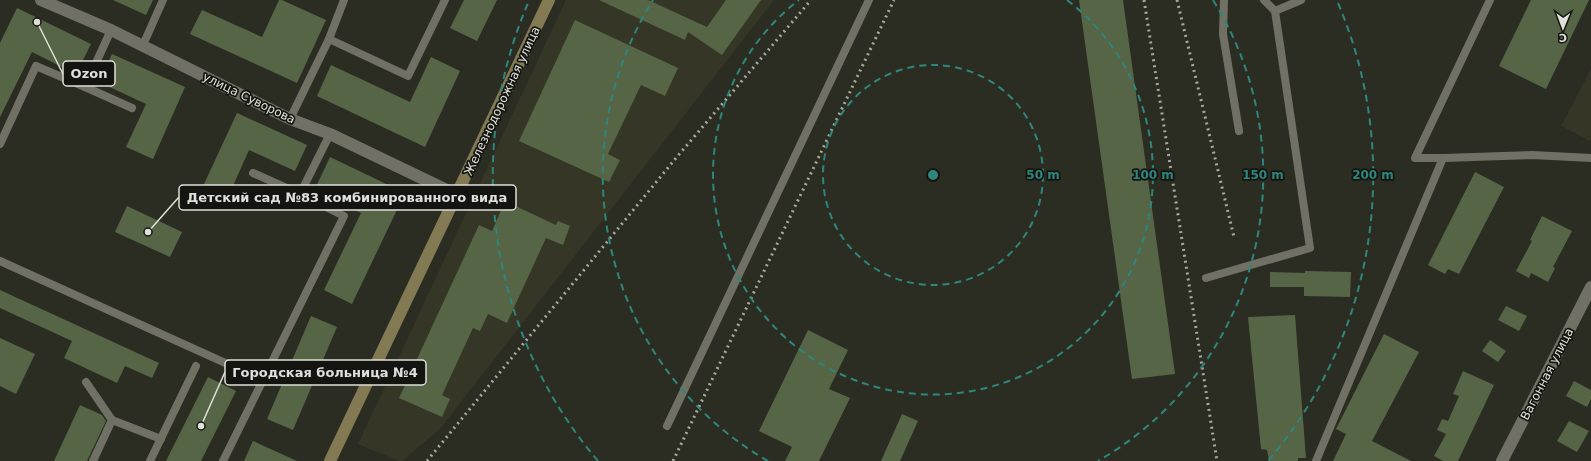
<svg xmlns="http://www.w3.org/2000/svg" width="1591" height="461" font-family="'DejaVu Sans',sans-serif">
<rect width="100%" height="100%" fill="#2c2d22"/>
<g fill="#353625">
<polygon points="566,0 774,0 440,429 402,461 399,461 358,444"/>
<polygon points="1591,69 1591,138 1590,141 1561,126"/>
</g>
<g fill="#556546">
<polygon points="113,0 153,0 146,15"/>
<polygon points="279,0 282,0 326,20 297,83 190,34 202,10 262,37"/>
<polygon points="464,0 497,0 477,41 450,28"/>
<polygon points="599,0 648,0 707,27 726,0 761,0 722,55 688,32 685,40"/>
<polygon points="1079,0 1123,0 1175,374 1132,379"/>
<polygon points="1531,0 1589,0 1546,89 1499,66"/>
<polygon points="17,8 91,44 76,74 32,52 0,117 0,43"/>
<polygon points="575,20 678,68 665,96 641,85 608,154 620,160 609,182 519,141"/>
<polygon points="112,54 185,87 153,159 126,147 146,104 99,82"/>
<polygon points="431,57 460,71 425,147 317,96 331,65 410,102"/>
<polygon points="237,113 307,145 295,171 249,150 229,195 204,184"/>
<polygon points="330,157 405,193 352,304 324,290 361,213 314,191"/>
<polygon points="1475,172 1504,187 1459,274 1448,269 1445,274 1428,265"/>
<polygon points="505,201 556,225 558,221 570,226 563,245 546,238 507,323 488,314 480,331 473,328 442,395 450,399 442,417 399,398 479,225 492,231"/>
<polygon points="127,206 182,232 170,257 115,232"/>
<polygon points="1542,216 1572,231 1553,267 1555,268 1548,282 1531,273 1529,278 1516,271 1532,241 1530,240"/>
<polygon points="1305,271 1351,272 1350,297 1304,296 1304,287 1270,287 1270,272 1305,273"/>
<polygon points="0,290 159,363 152,378 125,366 117,383 64,358 72,341 0,308"/>
<polygon points="1506,306 1527,316 1519,331 1498,320"/>
<polygon points="1295,315 1306,458 1298,458 1298,461 1269,461 1267,450 1261,449 1248,317"/>
<polygon points="311,316 337,327 293,430 267,419"/>
<polygon points="808,330 848,350 829,389 850,398 819,461 785,461 792,447 759,431"/>
<polygon points="1384,334 1419,352 1372,441 1411,461 1333,461 1346,434 1336,429"/>
<polygon points="0,338 35,354 16,394 0,386"/>
<polygon points="1490,340 1506,351 1498,362 1482,351"/>
<polygon points="1463,371 1494,385 1458,461 1443,461 1434,456 1446,434 1437,430 1442,419 1448,421 1459,396 1453,394"/>
<polygon points="208,377 236,391 201,461 166,461"/>
<polygon points="1574,381 1591,390 1591,399 1587,407 1566,396"/>
<polygon points="80,405 102,415 106,421 97,440 87,461 54,461"/>
<polygon points="902,414 918,421 900,461 881,461"/>
<polygon points="1569,421 1589,431 1577,452 1557,441"/>
<polygon points="253,441 297,461 244,461"/>
</g>
<g fill="none" stroke-linecap="round" stroke-linejoin="round">
<g stroke="#707064" stroke-width="8">
<polyline points="1224,0 1223,34 1239,131"/>
<polyline points="1264,0 1275,11"/>
<polyline points="329,39 344,0"/>
<polyline points="143,45 163,0"/>
<polyline points="85,87 132,108"/>
<polyline points="290,119 329,39 408,76 445,0"/>
<polyline points="0,144 36,66 85,87 111,30"/>
<polyline points="1443,158 1415,158 1490,0"/>
<polyline points="253,173 300,194 330,134"/>
<polyline points="0,261 263,380"/>
<polyline points="1206,278 1310,248 1275,11 1301,0"/>
<polyline points="86,382 112,420 93,461"/>
<polyline points="112,420 161,439"/>
<polyline points="667,426 869,0"/>
<polyline points="150,461 196,366"/>
<polyline points="223,461 344,216 300,194"/>
<polyline points="1316,461 1443,158 1532,155 1591,158"/>
</g>
<g stroke="#707064" stroke-width="12">
<polyline points="41,0 111,30 290,119 330,134 457,195"/>
<polyline points="1502,461 1591,287"/>
</g>
<polyline stroke="#837a54" stroke-width="12" points="330,461 549,0"/>
<g stroke="#a7a8a0" stroke-width="3" stroke-dasharray="2 4" stroke-linecap="butt">
<polyline points="1144,0 1217,461"/>
<polyline points="1177,0 1234,237"/>
<polyline points="427,461 676,158 811,0"/>
<polyline points="673,461 894,0"/>
</g>
</g>
<g fill="none" stroke="#2e867e" stroke-width="2" stroke-dasharray="7 5">
<circle cx="933" cy="175" r="110"/>
<path d="M1067 0A220 220 0 1 1 799 0"/>
<path d="M768 461A330 330 0 0 1 653 0M1213 0A330 330 0 0 1 1098 461"/>
<path d="M598 461A440 440 0 0 1 528 3M1338 3A440 440 0 0 1 1268 461"/>
</g>
<g text-anchor="middle" dominant-baseline="central" stroke-width="3.5" stroke-linejoin="round" paint-order="stroke">
<g font-size="12" fill="#dfe0d9" stroke="#141510">
<text transform="translate(249 98) rotate(26)">улица Суворова</text>
<text transform="translate(502 101) rotate(-65)">Железнодорожная улица</text>
<text transform="translate(1547 374) rotate(-63)">Вагонная улица</text>
</g>
</g>
<circle cx="933" cy="175" r="6" fill="#2e867e" stroke="#141510" stroke-width="2"/>
<g font-size="12" text-anchor="middle" font-weight="bold" fill="#2e867e" stroke="#141510" stroke-width="3.5" stroke-linejoin="round" paint-order="stroke">
<text x="1043" y="179">50 m</text>
<text x="1153" y="179">100 m</text>
<text x="1263" y="179">150 m</text>
<text x="1373" y="179">200 m</text>
</g>
<path fill="none" stroke="#dfe0d9" stroke-width="1.5" d="M37 22L63 74M148 232L179 197M201 426L225 372"/>
<g fill="#dfe0d9" stroke="#141510" stroke-width="1.5">
<circle cx="37" cy="22" r="4"/>
<circle cx="148" cy="232" r="4"/>
<circle cx="201" cy="426" r="4"/>
</g>
<g fill="#141510" stroke="#dfe0d9" stroke-width="1.5">
<rect x="63" y="61" width="52" height="25" rx="4"/>
<rect x="179" y="185" width="337" height="25" rx="4"/>
<rect x="225" y="360" width="201" height="25" rx="4"/>
</g>
<g font-size="13" text-anchor="middle" font-weight="bold" fill="#dfe0d9">
<text x="89" y="78">Ozon</text>
<text x="347" y="202">Детский сад №83 комбинированного вида</text>
<text x="325" y="377">Городская больница №4</text>
</g>
<g transform="translate(1563 28) rotate(181)" stroke="#141510" stroke-width="3" paint-order="stroke">
<path d="M0-3L7 15L0 10L-7 15Z" fill="#dfe0d9"/>
<text y="-6" font-size="11" font-weight="bold" text-anchor="middle" fill="#dfe0d9">С</text>
</g>
</svg>
